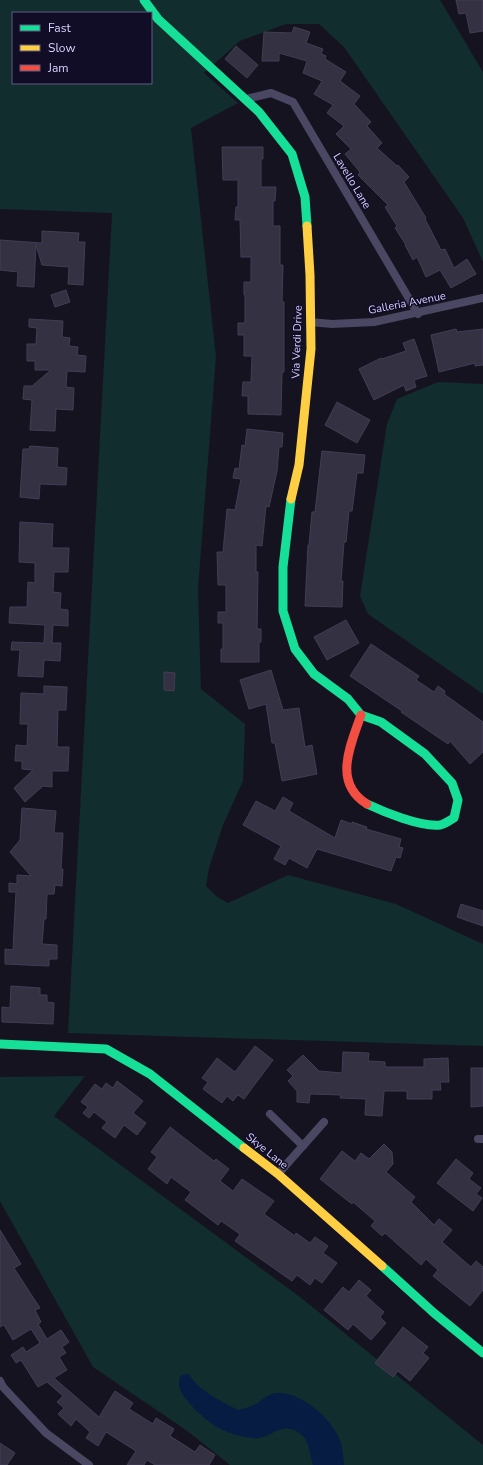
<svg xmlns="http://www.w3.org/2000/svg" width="483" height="1465" font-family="'Nunito Sans',sans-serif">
<rect width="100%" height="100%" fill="#161320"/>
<g fill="#112d2e" fill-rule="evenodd">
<path d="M0,0H440L483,72V262L463,218L344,47L319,24H286L240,41L204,73L238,103L191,128L216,357L198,589L201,689L245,724L243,781L223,825L209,868L206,886L216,896L228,903L288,875L396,904L483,944V1046L68,1033L112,213L0,209ZM13,13H151V83H13Z"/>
<polygon points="438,382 483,384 483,694 368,614 360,596 387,424 397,399"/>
<polygon points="85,1076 54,1116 300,1297 483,1445 483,1465 230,1465 186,1430 93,1367 0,1201 0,1077"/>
</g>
<path fill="#071c43" d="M189,1374C198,1391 221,1401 238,1410C244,1408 251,1407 256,1404C262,1400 269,1393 277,1393C300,1391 333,1419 340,1441C343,1448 343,1457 344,1465H313C309,1452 310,1438 296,1431C279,1422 268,1441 253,1438C243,1437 230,1434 221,1429C209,1424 184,1401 180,1389C178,1384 179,1380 181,1375Z"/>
<g fill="#343143" stroke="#423d55">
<polygon points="456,0 483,0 483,31 470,33 466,13 459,14"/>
<polygon points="294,27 310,32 306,43 323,49 321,54 326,56 325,59 346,72 340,81 360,96 354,104 371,122 367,126 382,143 377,148 397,166 398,165 409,177 404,182 426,218 425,219 441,250 445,249 454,268 467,259 476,274 451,288 440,270 426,277 417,257 413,260 405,245 406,245 395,228 397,226 385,207 388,205 358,175 360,172 345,154 351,149 336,134 344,126 327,113 333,105 314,94 322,81 303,73 307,61 279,53 279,61 262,61 264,32 292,33"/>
<polygon points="236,46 258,65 247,78 225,59"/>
<polygon points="222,147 263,147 263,159 261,159 261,187 276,187 275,201 273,201 273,226 280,226 280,265 283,265 282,302 284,302 284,372 282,372 281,415 248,414 248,396 242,396 243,382 251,382 252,356 244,356 244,335 238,335 238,323 245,323 245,295 244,295 244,282 251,282 251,257 241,257 240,220 235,220 236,207 238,207 238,180 223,180"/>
<polygon points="42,231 79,233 78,242 85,242 83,285 68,284 69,267 42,265 36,245 34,287 17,286 18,272 0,270 0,240 42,243"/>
<polygon points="66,290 70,302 55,307 51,295"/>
<polygon points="29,319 63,321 62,337 70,338 69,346 78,347 77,355 86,356 85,372 67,371 66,387 74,388 73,410 56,409 55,431 30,430 32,400 23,399 24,386 32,386 51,370 35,370 35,361 27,361 27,344 36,344 37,328 29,327"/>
<polygon points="456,329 457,332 483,329 483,365 475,366 475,363 439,372 431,335"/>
<polygon points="414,339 427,376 414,380 416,387 406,391 404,385 374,400 359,369 381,358 382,359 406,351 403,343"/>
<polygon points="337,402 370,420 357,443 325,425"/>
<polygon points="247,429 283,433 282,447 279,447 277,471 269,507 266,506 262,546 256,545 256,572 258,572 257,629 261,629 261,642 259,642 259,662 221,662 221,649 223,649 223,623 218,623 218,612 226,612 226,585 218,585 217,552 223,552 227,509 235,510 241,479 233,478 235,468 239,469 242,445 245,446"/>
<polygon points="30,446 58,448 57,467 67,468 66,485 40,484 39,499 20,497 23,449 29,449"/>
<polygon points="322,451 365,455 363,473 357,473 352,511 349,511 346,542 344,542 341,581 343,581 342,607 305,606 308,545 309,545 312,512 315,512"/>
<polygon points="20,522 53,524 52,548 69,548 68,572 54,572 53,592 61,593 60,609 68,610 68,626 53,625 52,643 61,643 60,661 44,660 43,677 18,676 20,650 11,650 12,642 44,643 45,625 9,623 10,607 27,607 28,582 35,583 35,563 19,562"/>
<polygon points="346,620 359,643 327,660 314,637"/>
<polygon points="371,644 419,676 416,680 434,692 438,686 445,691 444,694 483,722 483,752 470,764 450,741 448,744 401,712 402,711 350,676"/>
<polygon points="271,670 283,710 299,708 305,747 312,745 317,774 282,781 275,743 272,743 266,704 249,709 240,680"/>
<polygon points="164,672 175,673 174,691 164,690"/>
<polygon points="44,686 67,687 66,710 58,710 57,747 69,747 68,771 52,771 52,787 43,786 25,802 14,788 33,770 22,769 22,761 15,761 16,745 27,746 28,724 20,724 21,693 44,694"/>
<polygon points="283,797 293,803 289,811 335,838 341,820 352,824 352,822 367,827 366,829 401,839 399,847 403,848 400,858 396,857 391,871 317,849 307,868 289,858 285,865 274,859 281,846 243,825 256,801 275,811"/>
<polygon points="22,808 56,811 54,833 63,833 61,869 63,869 62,886 55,885 54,894 47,894 46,919 44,919 42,944 57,945 57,959 49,959 49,966 5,964 5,949 13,950 14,929 16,892 9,892 9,883 17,884 17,875 31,876 10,852 20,840"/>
<polygon points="461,904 483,911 483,926 457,917"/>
<polygon points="11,986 40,988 40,995 47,995 47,1002 54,1003 53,1024 2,1022 2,1007 10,1008"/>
<polygon points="255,1046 273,1060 244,1099 238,1095 233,1101 227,1096 222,1103 203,1089 208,1082 202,1078 217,1058 235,1072"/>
<polygon points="343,1052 369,1053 368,1061 385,1062 385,1067 424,1067 424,1059 448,1058 449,1082 440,1082 441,1090 432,1090 432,1099 407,1099 407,1091 384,1091 382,1116 365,1115 366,1099 340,1098 341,1095 310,1094 309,1103 297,1102 297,1091 288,1081 293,1076 287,1070 303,1055 319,1071 342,1073"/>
<polygon points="471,1068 483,1068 483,1106 471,1107"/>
<polygon points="117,1081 143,1101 133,1113 146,1123 137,1135 124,1125 115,1138 102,1128 107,1122 94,1112 89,1118 83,1113 88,1107 81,1102 95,1084 102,1089 106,1083 113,1088"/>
<polygon points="170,1127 214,1161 216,1159 229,1169 220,1181 233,1191 242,1179 274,1201 264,1214 295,1236 296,1233 310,1243 315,1237 328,1246 323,1253 337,1263 322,1283 315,1278 310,1285 297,1275 292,1281 235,1241 240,1234 221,1221 218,1225 185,1200 191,1192 171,1177 167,1184 148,1169 157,1157 151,1152"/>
<polygon points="384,1144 392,1152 393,1164 386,1172 415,1197 411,1202 434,1225 439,1219 452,1230 442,1242 471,1267 476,1261 483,1267 483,1290 470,1306 433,1276 438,1270 426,1259 421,1265 385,1233 382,1236 371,1226 375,1221 353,1202 352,1204 320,1179 342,1151 355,1161 361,1153 369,1159"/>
<polygon points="456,1159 473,1173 469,1179 481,1188 476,1194 482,1198 473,1211 437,1183"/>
<polygon points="0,1230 21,1264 14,1268 40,1308 35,1310 41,1322 38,1324 47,1339 61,1330 69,1342 62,1347 66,1353 59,1357 67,1370 54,1378 99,1417 115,1391 133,1403 129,1409 153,1424 156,1418 174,1429 170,1436 195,1452 200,1445 215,1455 209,1465 155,1465 147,1460 144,1465 127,1465 136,1451 106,1432 98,1446 86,1438 90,1432 76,1419 71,1426 58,1414 64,1408 57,1402 63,1396 47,1382 38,1387 21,1360 16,1363 11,1355 23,1347 26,1352 40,1343 31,1329 13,1340 4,1325 0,1327"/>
<polygon points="359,1280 371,1290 366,1296 384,1312 380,1317 386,1323 371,1340 353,1324 348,1330 324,1310 343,1287 349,1292"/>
<polygon points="403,1327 428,1347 423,1353 429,1358 410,1381 398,1371 393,1377 375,1363"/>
<polygon points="0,1443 15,1453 7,1465 0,1465"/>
</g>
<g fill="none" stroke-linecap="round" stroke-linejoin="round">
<g stroke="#494762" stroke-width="8">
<polyline points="246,99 271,93 293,102 418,314"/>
<polyline points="310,322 332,324 374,322 483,298"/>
<polyline points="270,1114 303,1146"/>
<polyline points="478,1139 483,1139"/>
<polyline points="278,1174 324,1122"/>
<polyline points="0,1381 3,1387 46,1433 89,1465"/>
</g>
<g stroke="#16e098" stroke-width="9">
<polyline points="144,0 158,19 259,112 292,154 305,197 307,226"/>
<path d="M291,499L283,567V611L295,649L314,674L348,699L361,715L381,722L425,754L452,783L458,800L454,818C450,820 445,824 440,825C420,827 384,812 367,804"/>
<polyline points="0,1044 106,1049 150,1074 244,1148"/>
<polyline points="382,1266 434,1313 483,1353"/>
</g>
<g stroke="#ffcf43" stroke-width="9">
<polyline points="291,499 299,465 311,349 310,275 307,226"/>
<polyline points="244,1148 278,1174 382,1266"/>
</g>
<path stroke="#f24e42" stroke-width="9" d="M361,715C351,745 332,782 367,804"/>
</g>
<g text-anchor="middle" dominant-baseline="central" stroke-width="3" stroke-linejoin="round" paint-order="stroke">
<g font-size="11" fill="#d8d2ff" stroke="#120d26">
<text transform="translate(352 181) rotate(59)">Lavello Lane</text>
<text transform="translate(407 303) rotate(-11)">Galleria Avenue</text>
<text transform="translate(297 342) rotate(-88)">Via Verdi Drive</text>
<text transform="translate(267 1151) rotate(39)">Skye Lane</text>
</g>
</g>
<rect x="12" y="12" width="140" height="72" fill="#120d26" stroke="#615c7d"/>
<rect x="20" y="25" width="20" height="6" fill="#16e098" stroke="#615c7d"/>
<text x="48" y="32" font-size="12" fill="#d8d2ff">Fast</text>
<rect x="20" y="45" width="20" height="6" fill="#ffcf43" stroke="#615c7d"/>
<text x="48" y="52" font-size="12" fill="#d8d2ff">Slow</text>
<rect x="20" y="65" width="20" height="6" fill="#f24e42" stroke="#615c7d"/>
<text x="48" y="72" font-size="12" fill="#d8d2ff">Jam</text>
</svg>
